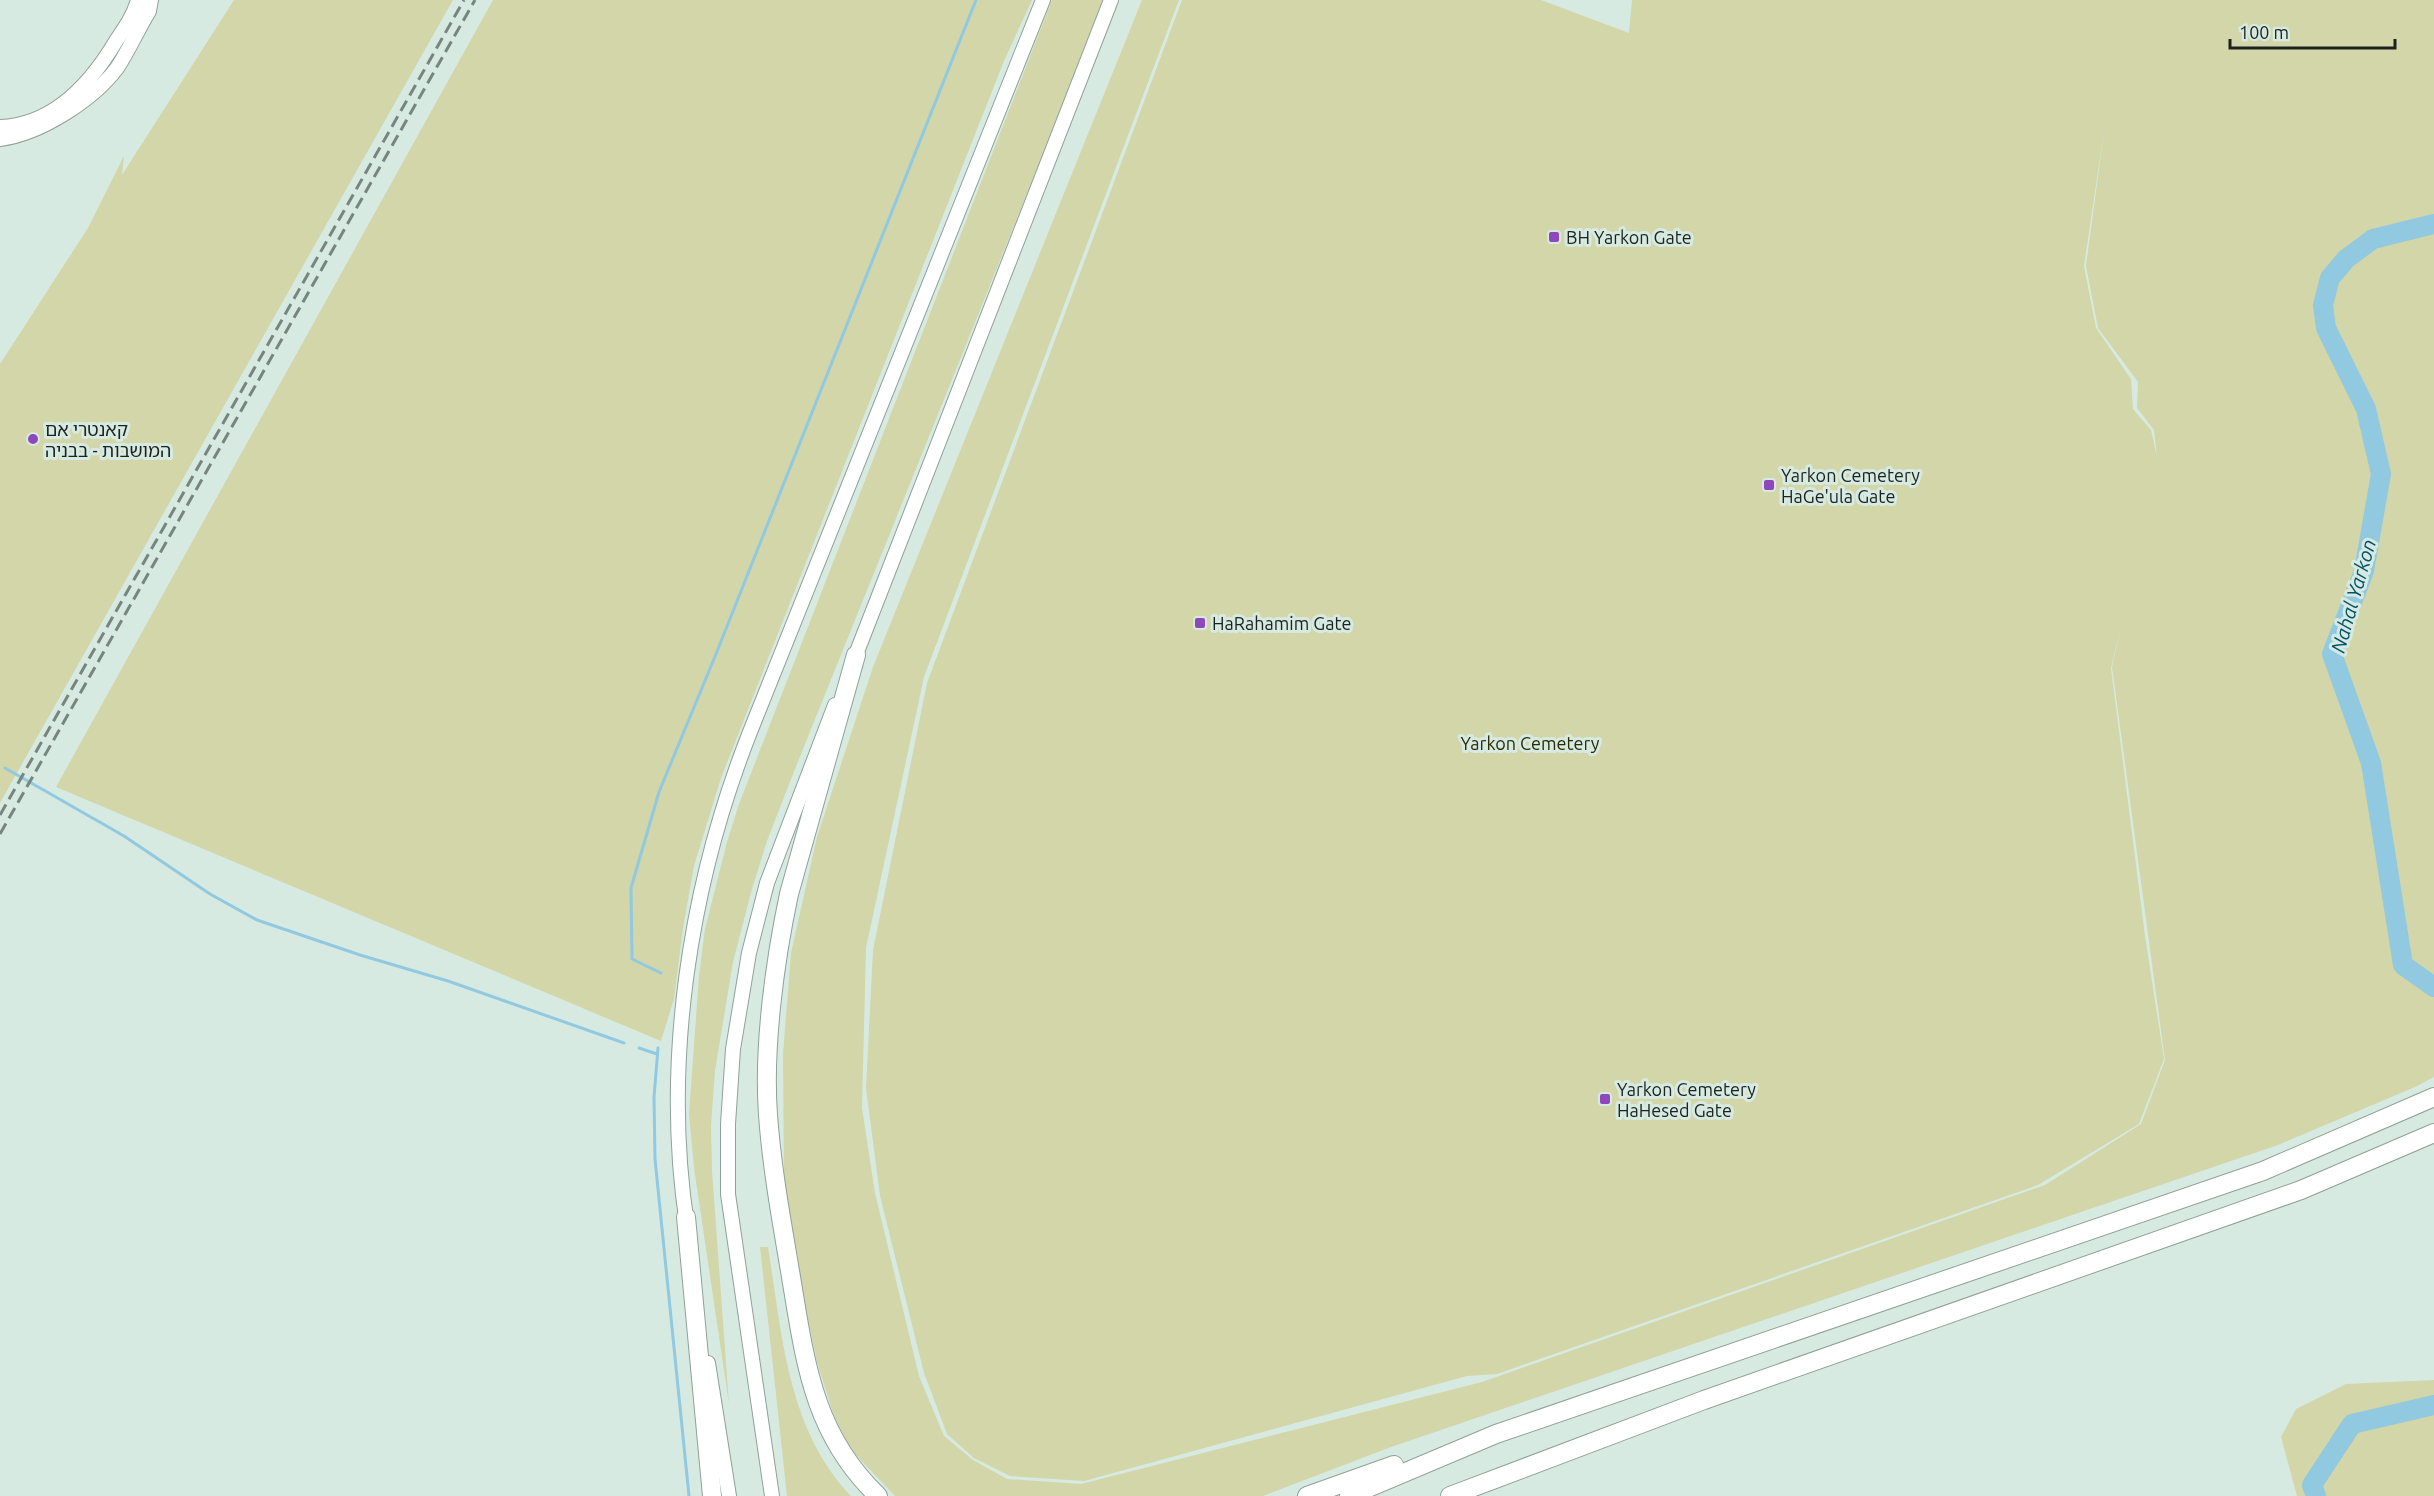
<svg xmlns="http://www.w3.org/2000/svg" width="2434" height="1496" font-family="Ubuntu,'Noto Sans Hebrew',sans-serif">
<rect width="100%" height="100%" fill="#d7eae2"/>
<g fill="#d2d6a8" fill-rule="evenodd">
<polygon points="234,0 453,0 0,803 0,364 88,228 124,156 122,175"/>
<polygon points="493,0 1032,0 1004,61 721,778 694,866 683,928 674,999 661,1041 56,787"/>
<polygon points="1052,0 1105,0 797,764 767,841 752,889 733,962 715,1071 711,1125 712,1171 729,1404 694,1168 689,1114 699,976 705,929 727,842 739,804"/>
<path d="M1142,0H1179L924,677L866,948L862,1108L875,1193L919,1376L944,1436L973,1460L1007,1479L1081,1484L1482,1382L2045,1185L2141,1124L2165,1060L2112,667L2122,622L2111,668L2145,936L2164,1059L2139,1124L2038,1185L1497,1374L1467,1376L1084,1481L1010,1476L974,1458L947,1434L924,1373L880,1196L866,1088L873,950L927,683L1182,0H1541L1629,33L1632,0H2434V1077L2415,1087L2278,1145L1391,1447L1263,1496H895L851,1450L834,1416L817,1362L803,1295L784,1178L783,1054L791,953L817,837L873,667ZM2105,124L2086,266L2098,328L2138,382L2137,408L2154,430L2157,457L2151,430L2133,409L2131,379L2096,328L2084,266Z"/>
<path d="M760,1247H768C782,1333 787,1429 851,1496H787Z"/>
<polygon points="2434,1380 2434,1496 2297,1496 2281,1437 2296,1409 2346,1384"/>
</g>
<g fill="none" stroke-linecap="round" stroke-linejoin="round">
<g stroke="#91c9e0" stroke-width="3">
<polyline points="5,768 124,836 210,894 257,920 360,955 448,981 624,1043"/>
<polyline points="661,973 632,959 631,888 659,792 716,654 976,0"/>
<polyline points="639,1048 657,1054"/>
<polyline points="658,1048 654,1097 655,1159 689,1496"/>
</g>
<g stroke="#91c9e0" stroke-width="20">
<polyline points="2434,224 2373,239 2346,259 2330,278 2323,305 2326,328 2366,409 2381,474 2364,571 2332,654 2371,763 2403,965 2434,987"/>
<polyline points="2316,1496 2312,1485 2352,1424 2434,1405"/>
</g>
<defs>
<g id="secondary">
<path d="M0,127C53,125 91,83 116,41C125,28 134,15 138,0"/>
<path d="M0,139C40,134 93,100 117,68C129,50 138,29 149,11L151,0"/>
<polyline points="853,662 1111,0"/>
<path d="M687,1225C662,1062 690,884 750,732L1043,0"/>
<polyline points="708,1363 729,1496"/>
<polyline points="772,1496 728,1194 728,1124 733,1049 749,953 767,883 835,705"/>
</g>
<g id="highway">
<path d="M856,655L789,894C775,960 763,1047 768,1115C772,1170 782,1223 791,1277C805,1361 813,1434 878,1496"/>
<polyline points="686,1217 712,1496"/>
<polyline points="1307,1496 1394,1465"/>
<polyline points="1349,1496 1496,1434 2263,1171 2434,1097"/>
<polyline points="1450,1496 1704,1400 2301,1190 2434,1133"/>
</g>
</defs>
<use href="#secondary" stroke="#8fa199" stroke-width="16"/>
<use href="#highway" stroke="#8fa199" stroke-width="20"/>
<use href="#secondary" stroke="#fff" stroke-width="14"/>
<use href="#highway" stroke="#fff" stroke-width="18"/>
<g stroke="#78857f" stroke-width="3" stroke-dasharray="12 6" stroke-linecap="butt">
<polyline points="0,815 464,0"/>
<polyline points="0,834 475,0"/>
</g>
</g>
<g fill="#8f48bb" stroke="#d7eae2" stroke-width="2">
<rect x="1548" y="231" width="12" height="12" rx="3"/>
<circle cx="33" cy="439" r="6"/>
<rect x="1763" y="479" width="12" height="12" rx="3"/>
<rect x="1194" y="617" width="12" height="12" rx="3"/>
<rect x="1599" y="1093" width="12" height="12" rx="3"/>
</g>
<g text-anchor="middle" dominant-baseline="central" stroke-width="6" stroke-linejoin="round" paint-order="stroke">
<g font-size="18" fill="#1b221f" stroke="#d7eae2" text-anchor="start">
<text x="1566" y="237">BH Yarkon Gate</text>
<text x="45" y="429">קאנטרי אם<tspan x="45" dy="21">המושבות - בבניה</tspan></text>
<text x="1781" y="475">Yarkon Cemetery<tspan x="1781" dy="21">HaGe'ula Gate</tspan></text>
<text x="1212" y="623">HaRahamim Gate</text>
<text x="1617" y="1089">Yarkon Cemetery<tspan x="1617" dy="21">HaHesed Gate</tspan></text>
</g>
<g font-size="18" fill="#2a2c04" stroke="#d7eae2">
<text x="1530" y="743">Yarkon Cemetery</text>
</g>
<g font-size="20" font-style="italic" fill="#005169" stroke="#d7eae2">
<text transform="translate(2353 596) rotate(-74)">Nahal Yarkon</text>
</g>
</g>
<path d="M2230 39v9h165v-9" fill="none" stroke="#1b221f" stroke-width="3"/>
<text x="2239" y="39" font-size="18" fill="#1b221f" stroke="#d7eae2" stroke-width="4.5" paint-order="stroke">100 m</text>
</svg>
